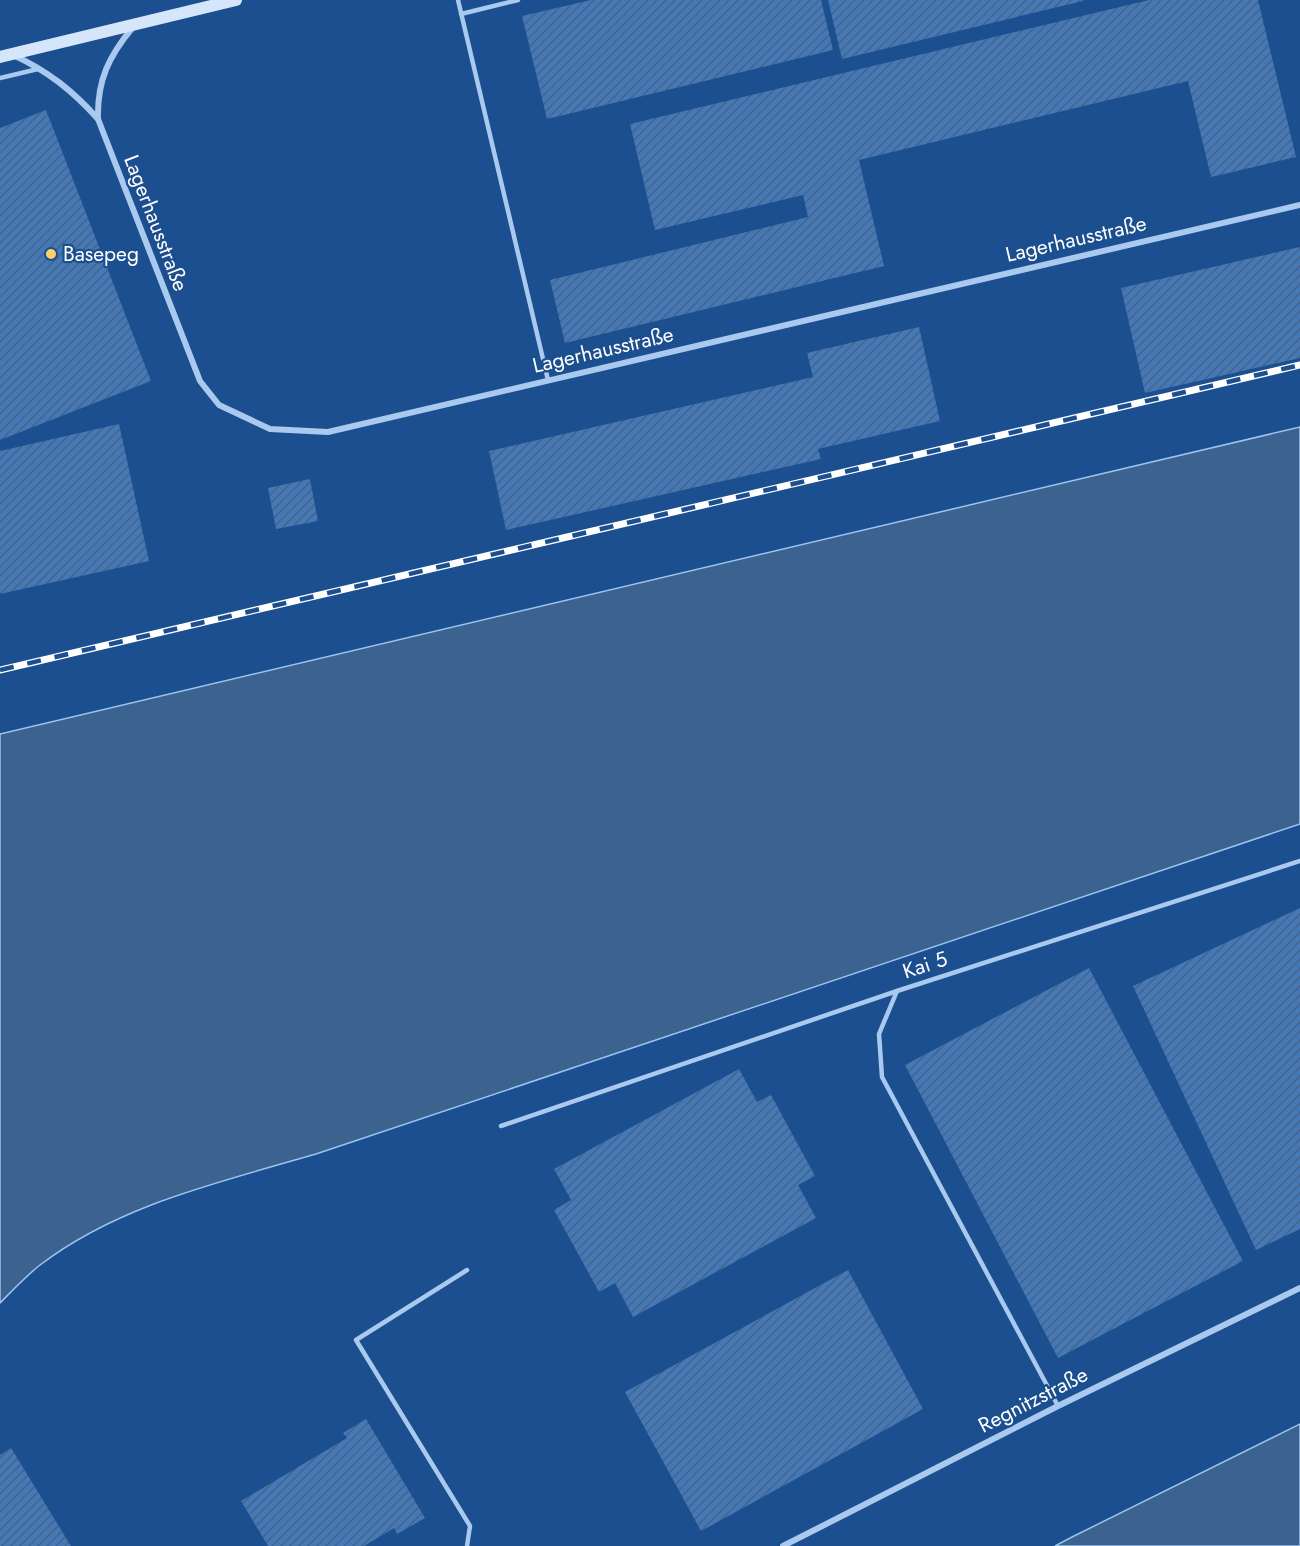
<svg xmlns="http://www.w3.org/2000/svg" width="1300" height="1546" font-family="Jost,sans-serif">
<defs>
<pattern id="building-hatch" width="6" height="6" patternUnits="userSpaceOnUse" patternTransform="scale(1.5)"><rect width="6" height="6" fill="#4478b7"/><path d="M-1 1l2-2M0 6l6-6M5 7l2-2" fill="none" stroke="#486282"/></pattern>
</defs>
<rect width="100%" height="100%" fill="#1b4f8f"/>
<g fill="#3c6290" stroke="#9cc4f0" stroke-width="1.5">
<path d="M1300,427V824L316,1154C221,1182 120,1204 40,1265C26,1276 13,1290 0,1303V734Z"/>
<polygon points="1300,1424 1300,1546 1055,1546 1072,1537"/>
</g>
<g fill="url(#building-hatch)">
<polygon points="591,0 821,0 833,50 547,119 522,16"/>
<polygon points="828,0 1083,0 1083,1 842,59"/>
<polygon points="1149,0 1258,0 1296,157 1211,177 1188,81 859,160 884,266 565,343 550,280 808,217 803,195 655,230 630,124"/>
<polygon points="46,110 151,381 0,440 0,128"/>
<polygon points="1300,247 1300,358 1145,393 1121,288"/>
<polygon points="919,327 940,421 818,449 821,459 506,530 489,451 813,377 807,353"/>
<polygon points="119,424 149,561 0,594 0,451"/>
<polygon points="310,479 318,521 276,529 268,488"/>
<polygon points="1300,908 1300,1229 1256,1250 1133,986"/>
<polygon points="1089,968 1243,1261 1058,1358 905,1065"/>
<polygon points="739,1069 757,1102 771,1095 815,1176 798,1185 816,1218 633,1317 615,1283 599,1292 554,1210 571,1200 554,1169"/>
<polygon points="848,1270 923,1409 701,1531 625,1392"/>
<polygon points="366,1419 425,1518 397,1534 394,1528 364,1546 268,1546 241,1501 347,1438 343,1433"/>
<polygon points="11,1448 71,1546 0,1546 0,1455"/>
</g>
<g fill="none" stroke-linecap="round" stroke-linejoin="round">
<g stroke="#a9c9ee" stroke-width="4.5">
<polyline points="458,0 548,380"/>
<polyline points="461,14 518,0"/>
<polyline points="0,78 38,69"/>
<polyline points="501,1126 897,991"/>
<polyline points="467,1270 356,1340 470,1526 467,1546"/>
<polyline points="1058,1406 882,1077 879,1034 897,991 1300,861"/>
</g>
<g stroke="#a9c9ee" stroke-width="6">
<path d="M133,27C109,56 97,80 98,119L200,381L219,405L270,429L328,432L1300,205"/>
<path d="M13,55C48,71 73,91 98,119"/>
<polyline points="783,1546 1058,1406 1300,1288"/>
</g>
<polyline stroke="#d6e6fa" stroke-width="12" points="0,57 236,0"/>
<defs>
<polyline id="rail" points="0,670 1300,365"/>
</defs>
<use href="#rail" stroke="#fff" stroke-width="7"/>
<use href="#rail" stroke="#1b4f8f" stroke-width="4.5" stroke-dasharray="14" stroke-linecap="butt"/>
</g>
<circle fill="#ffd166" stroke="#1b4f8f" stroke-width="2" cx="51" cy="254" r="6"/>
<g text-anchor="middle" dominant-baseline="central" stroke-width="4.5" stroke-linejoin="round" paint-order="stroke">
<g font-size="21" fill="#fff" stroke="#1b4f8f">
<text transform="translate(156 223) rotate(69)">Lagerhausstraße</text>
<text transform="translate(1076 239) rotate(-13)">Lagerhausstraße</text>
<text transform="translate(603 350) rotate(-13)">Lagerhausstraße</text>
<text transform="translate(925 965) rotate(-18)">Kai 5</text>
<text transform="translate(1033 1400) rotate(-27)">Regnitzstraße</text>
</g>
<g font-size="21" fill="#fff" stroke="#1b4f8f" text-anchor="start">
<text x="63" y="254">Basepeg</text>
</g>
</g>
</svg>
